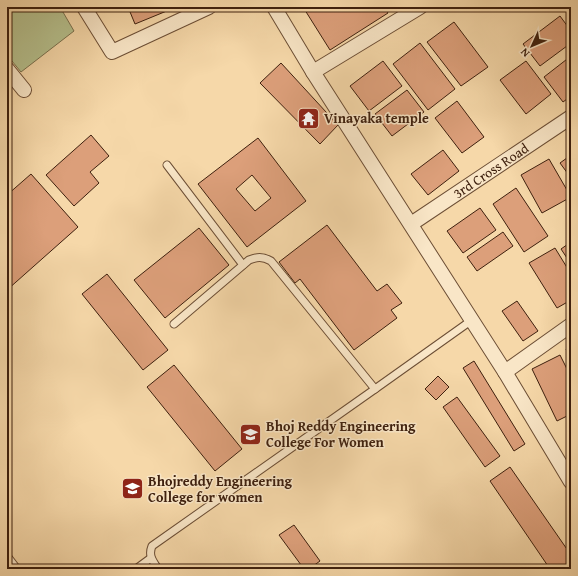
<svg xmlns="http://www.w3.org/2000/svg" width="578" height="576" font-family="'Gentium Book Plus',serif">
<rect width="100%" height="100%" fill="#f6d8a9"/>
<filter id="stains"><feTurbulence type="fractalNoise" baseFrequency=".005" numOctaves="4"/><feColorMatrix values="0 0 0 0 .2 0 0 0 0 .09 0 0 0 0 .02 0 0 0 .5 -.17"/></filter>
<radialGradient id="worn" r=".72"><stop offset=".6" stop-color="#630" stop-opacity="0"/><stop offset="1" stop-color="#630" stop-opacity=".3"/></radialGradient>
<polygon fill="#b6c08d" stroke="#7a704e" points="7,7 60,7 74,31 21,72 7,55"/>
<g fill="#dc9f7a" stroke="#3e200e" fill-rule="evenodd">
<polygon points="128,7 173,7 174,8 135,24"/>
<polygon points="303,7 384,7 388,13 330,50"/>
<polygon points="560,16 571,31 571,43 540,66 523,44"/>
<polygon points="454,22 488,67 461,86 427,42"/>
<polygon points="420,43 455,89 428,110 393,64"/>
<polygon points="571,56 571,96 563,102 544,77"/>
<polygon points="383,61 402,86 369,111 350,86"/>
<polygon points="526,61 551,94 526,114 500,80"/>
<polygon points="281,63 338,125 320,144 260,83"/>
<polygon points="407,90 424,112 392,136 375,114"/>
<polygon points="457,101 484,137 462,153 435,118"/>
<polygon points="91,135 109,156 90,172 99,183 74,206 46,175"/>
<path d="M258,138L306,201L247,247L198,184ZM252,175L271,198L255,211L236,189Z"/>
<polygon points="443,150 459,171 428,195 411,174"/>
<polygon points="571,155 571,178 560,163"/>
<polygon points="549,159 571,197 542,213 521,175"/>
<polygon points="31,174 78,227 7,290 7,195"/>
<polygon points="516,188 548,236 524,252 493,204"/>
<polygon points="480,208 496,230 463,253 447,231"/>
<polygon points="327,225 377,291 387,284 402,303 391,310 397,318 354,350 300,279 295,283 279,262"/>
<polygon points="199,228 229,265 165,318 134,280"/>
<polygon points="503,232 513,246 477,271 467,257"/>
<polygon points="571,242 571,264 561,249"/>
<polygon points="555,248 571,274 571,300 557,308 529,263"/>
<polygon points="107,274 168,350 143,370 82,294"/>
<polygon points="517,301 538,331 523,341 502,311"/>
<polygon points="571,346 571,359 566,349"/>
<polygon points="560,355 571,377 571,414 557,421 532,369"/>
<polygon points="474,361 525,444 514,451 463,368"/>
<polygon points="174,365 242,449 215,471 147,387"/>
<polygon points="438,376 449,387 436,400 425,389"/>
<polygon points="457,397 500,456 485,467 443,407"/>
<polygon points="510,467 571,555 571,569 550,569 490,481"/>
<polygon points="294,525 320,561 309,569 304,569 279,535"/>
</g>
<g fill="none" stroke-linecap="round" stroke-linejoin="round">
<defs>
<g id="service">
<polyline points="167,165 243,265"/>
<path d="M174,324L249,260C257,257 262,256 271,261L375,389"/>
<polyline points="7,556 17,569"/>
<polyline points="136,569 151,558"/>
<path d="M158,569C153,561 148,556 152,546L375,389L472,320"/>
</g>
<g id="minor">
<polyline points="84,7 112,52 209,7"/>
<polyline points="274,7 313,72 505,372 571,482"/>
<polyline points="7,69 24,90"/>
<polyline points="313,72 420,7"/>
<path id="s1" d="M411,224L571,117"/>
<polyline points="505,372 571,325"/>
</g>
</defs>
<use href="#service" stroke="#6c4e35" stroke-width="9"/>
<use href="#minor" stroke="#6c4e35" stroke-width="16"/>
<use href="#service" stroke="#f9e6c7" stroke-width="7"/>
<use href="#minor" stroke="#f9e6c7" stroke-width="14"/>
</g>
<defs>
<symbol id="temple-square" viewBox="-11 -11 22 22"><rect x="-9" y="-9" width="18" height="18" rx="4" fill="#8f2418" stroke="#f9e6c7"/><path d="M0-6L5-2H3V0L6.5 2.5H4V6H1.5V3h-3V6H-4V2.5H-6.5L-3 0V-2H-5Z" fill="#fff"/></symbol>
<symbol id="university-square" viewBox="-11 -11 22 22"><rect x="-9" y="-9" width="18" height="18" rx="4" fill="#8f2418" stroke="#f9e6c7"/><path d="M0-5L7-2L0 1L-7-2ZM-4 1L0 2.5L4 1V4Q0 6-4 4Z" fill="#fff"/></symbol>
</defs>
<g fill-rule="evenodd">
<use href="#temple-square" x="296" y="106" width="25" height="25"/>
<use href="#university-square" x="238" y="422" width="25" height="25"/>
<use href="#university-square" x="120" y="476" width="25" height="25"/>
</g>
<g text-anchor="middle" dominant-baseline="central" stroke-width="3" stroke-linejoin="round" paint-order="stroke">
<g font-size="14" font-weight="bold" fill="#3e200e" stroke="#f9e6c7" text-anchor="start">
<text x="324" y="118">Vinayaka temple</text>
<text x="266" y="426">Bhoj Reddy Engineering<tspan x="266" dy="16">College For Women</tspan></text>
<text x="148" y="481">Bhojreddy Engineering<tspan x="148" dy="16">College for women</tspan></text>
</g>
<g font-size="14" fill="#3e200e" stroke="#f9e6c7">
<text stroke="none"><textPath href="#s1" startOffset="96">3rd Cross Road</textPath></text>
</g>
</g>
<rect width="578" height="576" fill="none" stroke="#f6d8a9" stroke-width="24"/>
<rect x="8" y="8" width="562" height="560" fill="none" stroke="#3e200e" stroke-width="2"/>
<rect x="12" y="12" width="554" height="552" fill="none" stroke="#3e200e"/>
<g transform="translate(532 46) rotate(226)" stroke="#f9e6c7" stroke-width="3" paint-order="stroke">
<path d="M0-3L7 15L0 10L-7 15Z" fill="#3e200e"/>
<text y="-6" font-size="11" font-weight="bold" text-anchor="middle" fill="#3e200e">N</text>
</g>
<rect width="100%" height="100%" filter="url(#stains)"/>
<rect width="100%" height="100%" fill="url(#worn)"/>
</svg>
